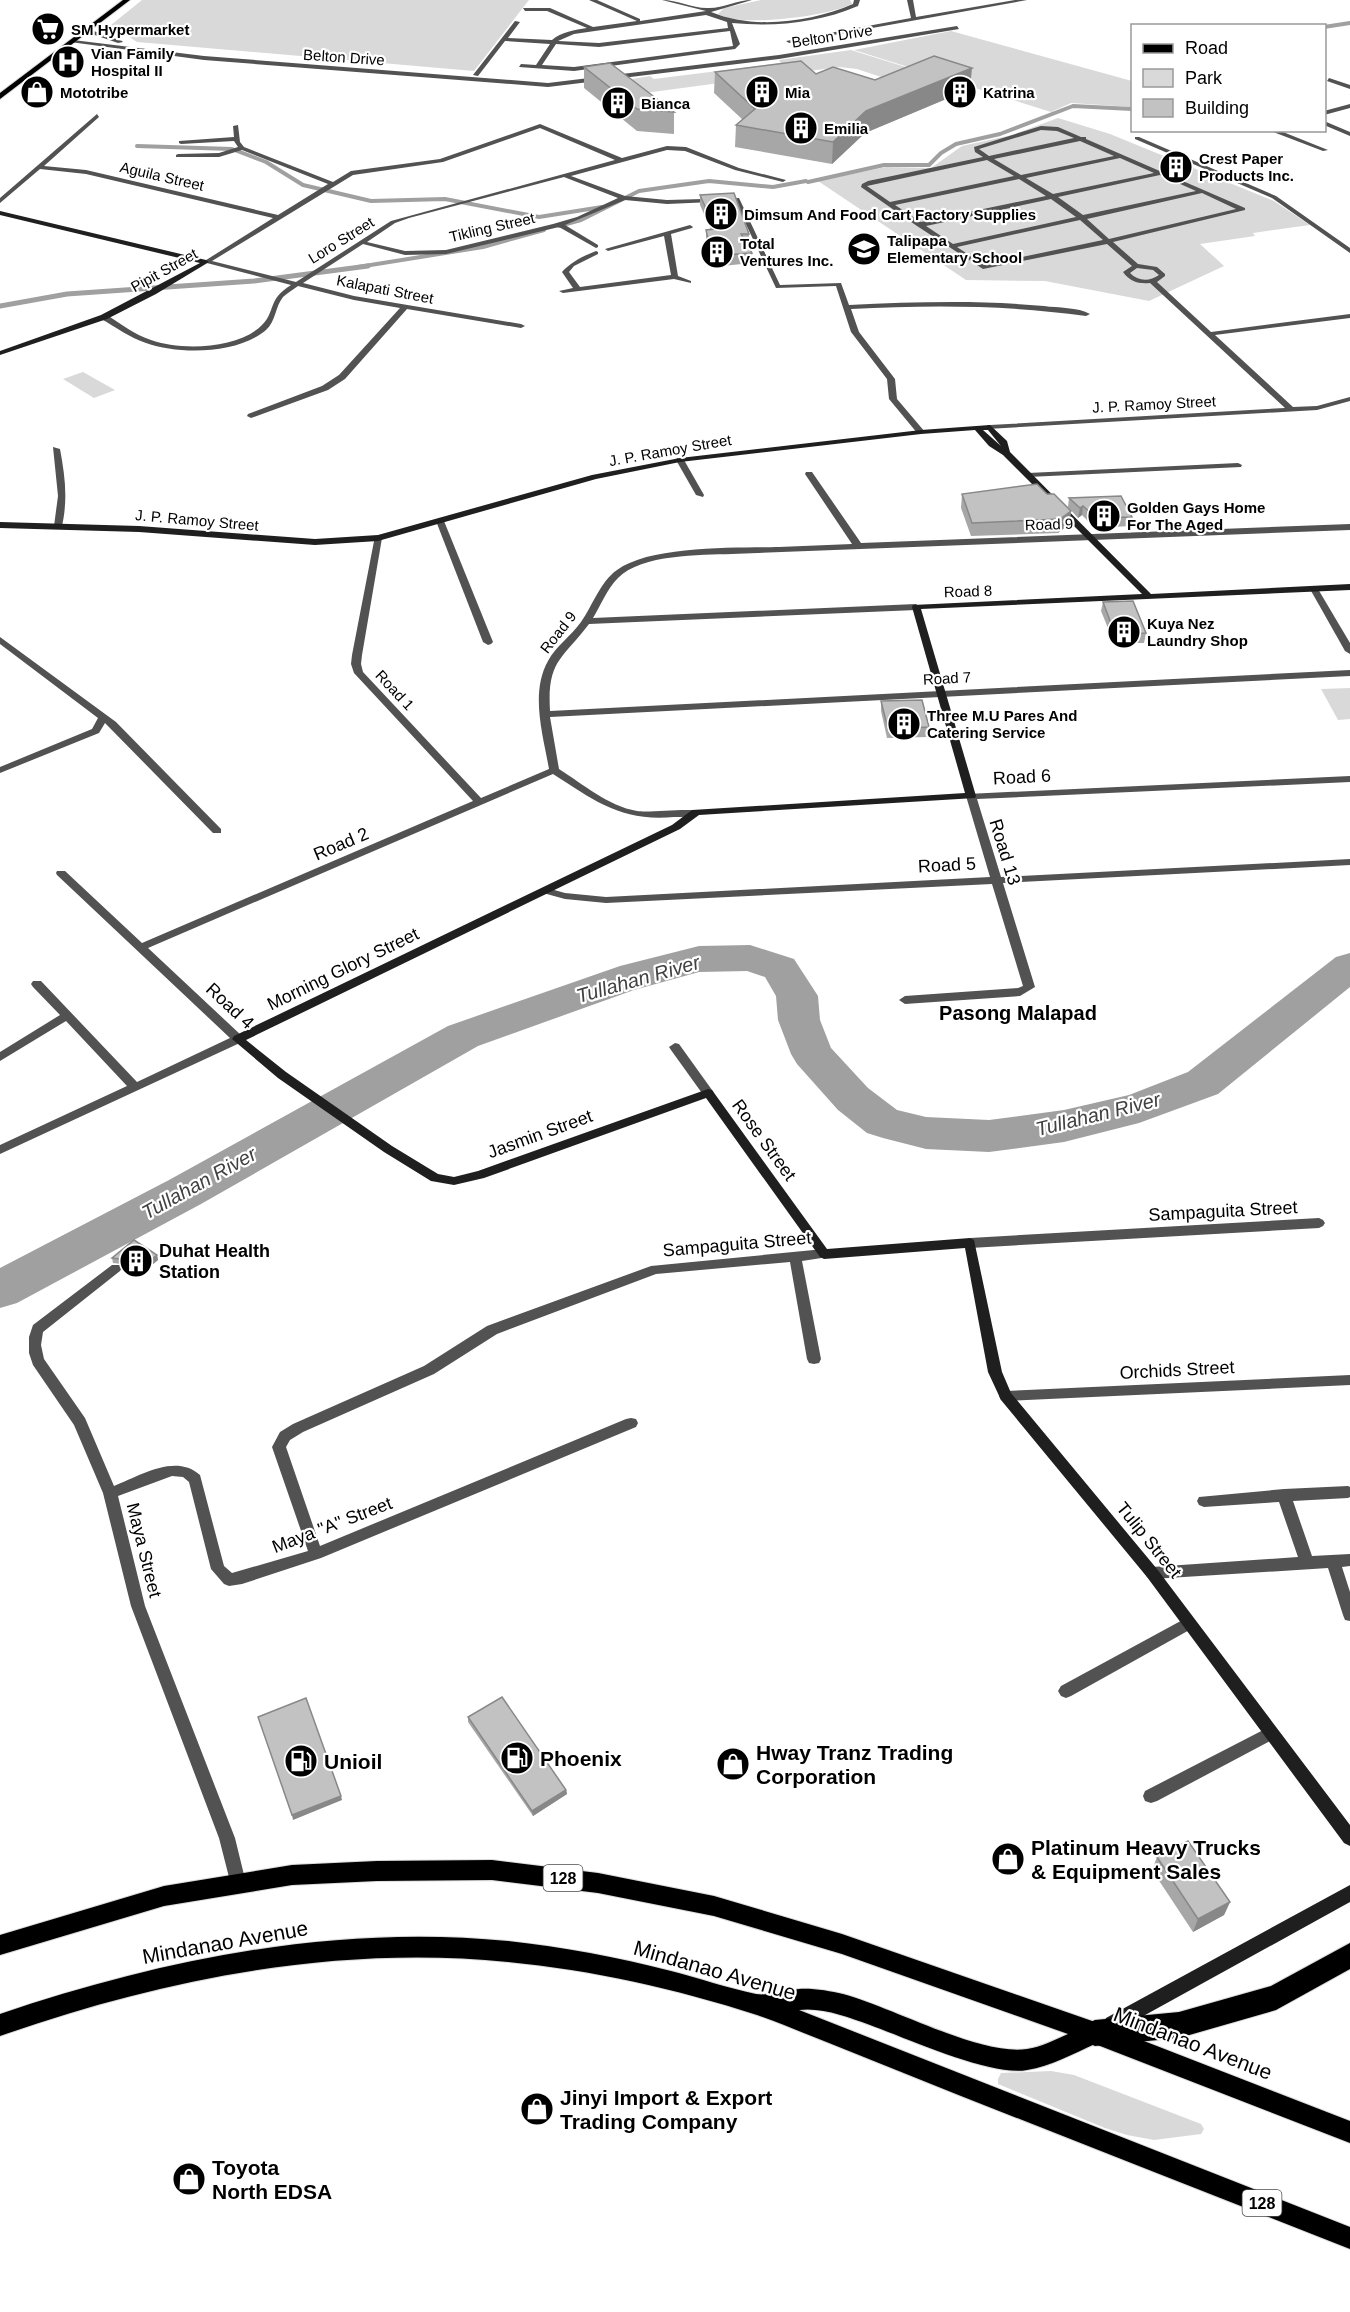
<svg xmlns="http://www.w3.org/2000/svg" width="1350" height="2312" font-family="Helvetica,sans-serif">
<rect width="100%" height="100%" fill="#fff"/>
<g fill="#d9d9d9">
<polygon points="142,0 529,0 474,71 137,42 111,25"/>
<path d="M761,0H850L852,4C829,16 739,28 718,14L724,8Z"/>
<polygon points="951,31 1132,81 1132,107 1071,103 1051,112 854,50"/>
<polygon points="851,50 928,74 902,84 857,69 839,67 645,93 632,79 650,76 654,79 781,63 779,60"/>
<polygon points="1058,118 1110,134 1274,201 1310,225 1253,233 1255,236 1200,244 1224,266 1149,301 1045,281 966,280 818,181 886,167 931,168 962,146 1012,135"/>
<polygon points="83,372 115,390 94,398 63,379"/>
<polygon points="1350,688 1350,719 1338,720 1321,689"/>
<polygon points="1051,2071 1074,2075 1201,2124 1204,2129 1201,2134 1154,2140 1127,2135 1105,2128 998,2084 998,2079 1001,2073"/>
</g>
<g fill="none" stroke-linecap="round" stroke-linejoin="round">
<g stroke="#a0a0a0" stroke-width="4">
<polyline points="1324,27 1350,23"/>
<polyline points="137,146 232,149 266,162 303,185 371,201 445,199 539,217 602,207"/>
<polyline points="808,182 884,165 929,165 941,153 956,144 1000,134 1073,106 1132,109"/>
<polyline points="559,226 581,220 639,191 709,181 773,187 806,181"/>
<polyline points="358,267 483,247 544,230"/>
</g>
<polyline stroke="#a0a0a0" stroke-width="5" points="0,306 67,294 254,281 368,266"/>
<polygon fill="#a0a0a0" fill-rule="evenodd" points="750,945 794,959 818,996 820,1020 831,1048 868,1088 897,1110 926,1117 989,1120 1064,1110 1129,1095 1188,1072 1336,957 1350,953 1350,987 1218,1094 1139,1123 1064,1142 989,1152 926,1149 883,1138 867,1133 838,1110 797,1064 791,1054 778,1020 776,996 765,977 747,971 699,972 634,990 478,1046 201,1204 17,1303 0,1308 0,1268 169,1180 448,1026 620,966 699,946"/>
<defs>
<g id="primary">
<polygon points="123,0 130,0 0,99 0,93"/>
<path d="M492,1860L598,1873L714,1896L842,1934L1095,2022L1350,2121V2143L1095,2044C1073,2054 1051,2066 1027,2070C992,2077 906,2038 870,2025C848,2017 822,2007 799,2010L1350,2227V2249C1220,2198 1091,2147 961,2096C917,2078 873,2061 829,2043C805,2034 781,2023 757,2015C677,1989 592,1970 508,1962C334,1945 163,1979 0,2036V2014C163,1959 335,1924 508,1941C563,1947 617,1957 671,1971C699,1978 727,1988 756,1994C769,1996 786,1990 799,1989C812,1988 830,1991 843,1994C892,2007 980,2056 1027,2049C1041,2047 1055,2040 1068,2034L842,1954L714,1916L598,1893L492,1880L377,1881L292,1885L164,1906L0,1955V1935L164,1886L292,1865L377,1861Z"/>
</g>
<polygon id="highway" points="1350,1943 1350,1969 1276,2010 1179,2038 1095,2046 1086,2042 1082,2033 1086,2024 1095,2020 1179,2012 1271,1986"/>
</defs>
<use href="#primary" stroke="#dbdbdb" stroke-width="2"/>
<use href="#highway" stroke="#dbdbdb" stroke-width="2"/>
<g fill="#525252" fill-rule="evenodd">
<path d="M589,0H597L640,19V21L706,11L662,0C678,0 694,9 709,8C724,8 737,0 752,0L711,12C754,30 811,22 853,4L854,0H860L858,6C818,23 775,27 732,23L740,44L735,49L574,71L519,67L521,64L536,65L550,44L505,41L478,76L473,75L515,21L520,22L508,38L552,40C561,32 575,30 587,28L547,11H525L523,8H550L593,27L637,21ZM706,15L727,22L728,28L599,43L558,41L574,34ZM730,31L733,46L574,67L542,65L556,44L599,47Z"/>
<polygon points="907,0 913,0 916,17 1015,0 1027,0 789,43 786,41 911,18"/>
<polygon points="957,26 959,29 779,59 548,87 204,60 70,42 73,40 204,56 548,83 779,55"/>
<polygon points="88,29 122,41 123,42 118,43 86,32"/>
<polygon points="1329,78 1350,85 1350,89 1327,81"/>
<polygon points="1350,104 1350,108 1324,115 1324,111"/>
<path d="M97,114L99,117L44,166L86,170L278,215L328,184L242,150L219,157H176V155L178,154L219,153L238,147L234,141L181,144L179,143V141L234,137L233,126L238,125L240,142L244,147L333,182L351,171L440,159L540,124L622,158L667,146L686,147L739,168L786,180L783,182L735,170L685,151L667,150L571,176L625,196L667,200L739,198L780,285L841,283L849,305C915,302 979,300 1044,306C1058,308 1078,307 1090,314L1086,316C1008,305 930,305 851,309L859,332L895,379L897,399L925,432L921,434H918L889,399L887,379L851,332L836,286L776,288L735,201L667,204L625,200L565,225L598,245V247L596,248L559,227L446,254L405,255L363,244L303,283L354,296L521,324L525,326L521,328L407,309L345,379L328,390L251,418L247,416L248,414L322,386L339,375L400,308L354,300L298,286C293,290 287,293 283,297C275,307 276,321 266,330C238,354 180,355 146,343C130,338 116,327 101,319V315H107C121,324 135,335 151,340C181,351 239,349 262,325C276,311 267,300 291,285L203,262L273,218L86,174L40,169L0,203V198ZM540,128L615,160L391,221L296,282L212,261L353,175L443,162ZM564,177L618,198L577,217L553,224L446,250L405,251L367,242L395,223L409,218Z"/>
<polygon points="1324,121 1350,132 1350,136 1324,125"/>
<path d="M1041,126L1058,127L1081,137H1086V139L1245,208V210L1113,242L1138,264L1157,267L1165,274V276L1157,282L1211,332L1350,314V318L1215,335L1293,407L1317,406L1350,397V401L1317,410L987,429V425H990L1285,408L1150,283C1139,284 1130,282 1123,272L1132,266L1107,244L983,269L917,226L861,187L862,184L868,181L983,157L975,152L974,147ZM1041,130L1057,131L1074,138L989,156L979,149ZM1080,141L1114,156L1021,175L994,159ZM1120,158L1154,173L1053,194L1026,178ZM987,160L1014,176L890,202L867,186ZM1160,175L1196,191L1083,215L1058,197ZM1019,179L1046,196L921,222L895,205ZM1202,193L1236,209L1109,239L1087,219ZM1051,199L1076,217L953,244L926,226ZM1080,220L1103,240L984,265L957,247ZM1137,268L1153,270L1159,275C1149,282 1138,281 1130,273Z"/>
<polygon points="1268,130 1278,130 1328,150 1323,151"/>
<polygon points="1135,137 1139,137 1276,196 1350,248 1350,253 1272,198 1135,139"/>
<path d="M690,225L693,227L692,228L671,234L678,276L691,281V283L674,279L563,293L559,291L573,288L562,272C571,262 583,256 596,251L598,252V254L574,266L569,272L580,287L671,275L664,236L608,251L605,249Z"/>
<path d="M53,447L60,449C65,476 68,499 62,526L58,529L54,526L58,496Z"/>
<polygon points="677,458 684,460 704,495 703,497 696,495 676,460"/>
<polygon points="1238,463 1242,465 1241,467 1028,477 1024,475 1028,473"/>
<path d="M806,472H812L861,543L1350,524V530L732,554C700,555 642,554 618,578C607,589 601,605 593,618L916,604L920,607L916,610L589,624C562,660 547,660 550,711L1350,670V676L550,717L559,769C583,784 608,806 637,811C651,813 694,807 701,812C694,817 683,817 674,817C622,822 595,801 553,774L148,948L242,1036L244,1039L242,1042L0,1154V1145L127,1086L66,1021L0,1061V1052L60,1015L33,987L31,984L33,981H41L137,1082L230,1038L57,875L56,873L57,871H65L142,943L473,801L354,673L351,664L352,655L375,536L382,538L362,655L361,664L363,672L481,798L549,769C543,735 530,693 548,661C556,646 571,636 581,622C593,605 600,582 617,570C651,545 737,548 779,547C803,546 828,545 852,544L805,474Z"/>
<polygon points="440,518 444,521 493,642 491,644 488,645 483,642 436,521"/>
<polygon points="1314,586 1318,589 1350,643 1350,654 1345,651 1310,589"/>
<polygon points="0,637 116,722 221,829 221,833 213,833 105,723 99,733 0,773 0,767 92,729 98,718 0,644"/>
<polygon points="1350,776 1350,782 977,799 1001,877 1350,859 1350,865 1003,883 1035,987 1020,996 905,1004 899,1000 905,996 1018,988 1023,986 992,884 606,903 565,899 543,893 542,891 547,888 565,893 606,897 990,877 966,796 967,794"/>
<polygon points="675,1043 679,1044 712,1090 714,1093 712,1096 704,1096 671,1050 669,1047"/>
<polygon points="1319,1218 1323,1220 1325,1223 1323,1226 1319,1228 970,1248 966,1246 964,1243 966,1240 970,1238"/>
<path d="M824,1249L828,1251L830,1254L828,1257L802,1261L821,1359L819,1363L814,1364L809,1363L807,1359L790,1262L656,1274L497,1334L434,1374L303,1432L290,1440L286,1447L320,1546L626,1419L631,1418L636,1419L638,1423L636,1427L321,1558L242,1584L229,1586L224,1584L211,1569L189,1482L183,1477L172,1476L118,1496L145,1606L235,1838L246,1883L244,1889L238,1891L232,1889L219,1838L131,1606L103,1493L74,1425L33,1365L29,1353V1337L33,1325L112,1265H120L122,1268L120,1271L43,1332L41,1345L44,1359L85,1418L114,1486C140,1476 175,1453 200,1475L224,1566L232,1573L308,1551L272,1447L280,1432L293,1424L424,1366L487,1326L651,1266Z"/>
<polygon points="1350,1375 1350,1385 1006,1401 1001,1400 999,1396 1001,1392 1006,1391"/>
<polygon points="1348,1486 1350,1487 1350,1497 1348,1498 1293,1501 1312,1556 1350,1554 1350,1566 1342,1567 1350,1592 1350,1621 1345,1620 1343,1615 1328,1568 1152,1579 1147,1577 1145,1573 1147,1569 1152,1567 1298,1557 1279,1502 1204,1507 1199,1505 1197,1501 1199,1497 1284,1489"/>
<polygon points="1188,1617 1193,1618 1195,1623 1193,1628 1071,1696 1066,1698 1061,1696 1058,1691 1061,1686"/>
<polygon points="1271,1726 1276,1728 1279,1733 1276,1738 1157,1801 1151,1803 1145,1801 1143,1796 1145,1791"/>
</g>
<g fill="#1f1f1f" fill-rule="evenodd">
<polygon points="0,211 206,260 209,262 156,294 107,319 0,355 0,351 101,315 200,263 0,215"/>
<path d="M990,425L1007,441L1010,452L1151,594L1350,584V590L921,609L976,796L975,798L699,815L680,829L246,1040L286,1072L392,1146L438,1174L454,1177L478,1171L708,1089L712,1090L827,1249L970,1238L974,1240L1002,1372L1011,1393L1157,1569L1350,1825V1846L1344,1843L1147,1577L1001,1400L988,1372L965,1248L824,1259L820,1257L706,1098L484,1178L454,1185L431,1181L384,1152L278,1078L232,1039L234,1036L672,825L692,810L965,793L912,607L913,605L1142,594L1003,455L989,446L975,430L921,434L680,462L596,479L378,541L315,545L139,532L0,528V522L139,526L315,539L378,535L592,475L680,458L921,430ZM983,430H988L1001,446Z"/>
<polygon points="1350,1885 1350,1902 1118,2030 1112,2032 1106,2030 1104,2024 1106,2018"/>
</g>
<use href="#primary" fill="#000" fill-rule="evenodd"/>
<use href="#highway" fill="#000" fill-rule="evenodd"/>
</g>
<g fill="#a7a7a7">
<polygon points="584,67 674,112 674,134 637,131 584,88"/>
<polygon points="715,72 816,74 970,89 865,133 832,164 735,147 736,125 743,120 714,93"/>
<polygon points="700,195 749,234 749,244 747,244 752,253 752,263 712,267 706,240 706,230 711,230 700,205"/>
<polygon points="962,494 1047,494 1071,511 1069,524 1058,533 971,536 961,508"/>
<polygon points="1069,498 1132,517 1130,526 1095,528 1082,515 1078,518 1068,507"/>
<polygon points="1103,602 1146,633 1144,643 1114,643 1101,611"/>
<polygon points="881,701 929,727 928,737 887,738 881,711"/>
<polygon points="157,1255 158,1260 136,1278 124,1270 122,1264 113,1263 112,1258"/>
<polygon points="468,1717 566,1790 567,1794 533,1816 468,1722"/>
<polygon points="1157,1857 1230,1902 1224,1915 1193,1932 1152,1870"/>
</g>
<g fill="#888">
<polygon points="972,68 970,89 865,133 832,164 833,142 866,111"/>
<polygon points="1083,506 1082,515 1078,518 1080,508"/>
<polygon points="1071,511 1069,524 1058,533 1060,519"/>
<polygon points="157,1255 158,1260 136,1278 134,1273"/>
<polygon points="566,1790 567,1794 533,1816 532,1811"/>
<polygon points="341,1796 342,1800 293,1820 292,1815"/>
<polygon points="1230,1902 1224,1915 1193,1932 1198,1919"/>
</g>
<g fill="#c2c2c2" stroke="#888" stroke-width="1.5">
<polygon points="934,56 972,68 866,111 833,142 736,125 755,109 715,72 801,61 816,74 833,67 875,80"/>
<polygon points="610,63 674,112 637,109 584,67"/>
<polygon points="734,193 749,234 741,234 752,253 712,256 706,230 715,229 700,195"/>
<polygon points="1037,484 1047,494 1054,494 1071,511 1060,519 972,523 962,494"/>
<polygon points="1121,496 1132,517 1096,518 1083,506 1080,508 1069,498"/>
<polygon points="1133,601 1146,633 1115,634 1103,602"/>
<polygon points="922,700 929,727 888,729 881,701"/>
<polygon points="134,1240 157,1255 134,1273 122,1265 120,1259 112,1258"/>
<polygon points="502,1697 566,1790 532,1811 468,1717"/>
<polygon points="306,1698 341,1796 292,1815 258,1717"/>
<polygon points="1188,1841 1230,1902 1198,1919 1157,1857"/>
</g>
<defs>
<symbol id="supermarket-disc" viewBox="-11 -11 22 22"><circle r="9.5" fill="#000" stroke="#fff"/><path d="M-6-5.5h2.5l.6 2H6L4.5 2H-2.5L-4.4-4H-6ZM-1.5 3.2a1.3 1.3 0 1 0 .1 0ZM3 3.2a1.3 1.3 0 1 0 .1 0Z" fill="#fff"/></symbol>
<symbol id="hospital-disc" viewBox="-11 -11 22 22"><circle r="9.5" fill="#000" stroke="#fff"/><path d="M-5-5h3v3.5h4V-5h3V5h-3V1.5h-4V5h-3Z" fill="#fff"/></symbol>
<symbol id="shop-disc" viewBox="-11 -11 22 22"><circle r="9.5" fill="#000" stroke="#fff"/><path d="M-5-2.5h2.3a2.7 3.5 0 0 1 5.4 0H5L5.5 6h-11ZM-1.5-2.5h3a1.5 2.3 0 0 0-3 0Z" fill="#fff"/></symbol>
<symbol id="building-disc" viewBox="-11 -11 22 22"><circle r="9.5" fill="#000" stroke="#fff"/><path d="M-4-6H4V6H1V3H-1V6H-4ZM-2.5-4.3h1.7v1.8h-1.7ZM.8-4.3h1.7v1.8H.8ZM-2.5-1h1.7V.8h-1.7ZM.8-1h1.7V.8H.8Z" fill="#fff"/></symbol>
<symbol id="school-disc" viewBox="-11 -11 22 22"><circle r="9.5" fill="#000" stroke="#fff"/><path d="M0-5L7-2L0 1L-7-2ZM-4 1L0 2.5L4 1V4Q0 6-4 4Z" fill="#fff"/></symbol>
<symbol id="fuel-disc" viewBox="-11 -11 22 22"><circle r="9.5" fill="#000" stroke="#fff"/><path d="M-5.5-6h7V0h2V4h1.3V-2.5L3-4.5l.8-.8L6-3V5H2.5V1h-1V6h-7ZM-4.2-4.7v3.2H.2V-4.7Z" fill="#fff"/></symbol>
</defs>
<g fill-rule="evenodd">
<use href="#supermarket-disc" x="29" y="10" width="38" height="38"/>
<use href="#hospital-disc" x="49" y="43" width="38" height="38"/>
<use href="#shop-disc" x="18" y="73" width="38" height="38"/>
<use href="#building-disc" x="743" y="73" width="38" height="38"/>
<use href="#building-disc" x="941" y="73" width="38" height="38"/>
<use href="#building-disc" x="599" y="84" width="38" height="38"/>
<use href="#building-disc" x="782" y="109" width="38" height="38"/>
<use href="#building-disc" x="1157" y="148" width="38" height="38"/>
<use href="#building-disc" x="702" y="195" width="38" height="38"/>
<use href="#school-disc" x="845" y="230" width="38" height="38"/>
<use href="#building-disc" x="698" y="233" width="38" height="38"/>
<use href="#building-disc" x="1085" y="497" width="38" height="38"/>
<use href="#building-disc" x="1105" y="613" width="38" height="38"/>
<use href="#building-disc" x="885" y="705" width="38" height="38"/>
<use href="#building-disc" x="117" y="1242" width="38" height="38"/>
<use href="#fuel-disc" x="498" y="1739" width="38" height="38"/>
<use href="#fuel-disc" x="282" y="1742" width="38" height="38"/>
<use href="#shop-disc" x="714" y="1745" width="38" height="38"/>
<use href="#shop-disc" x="989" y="1840" width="38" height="38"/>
<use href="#shop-disc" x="518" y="2090" width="38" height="38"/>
<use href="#shop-disc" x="170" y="2160" width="38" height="38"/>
</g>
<g text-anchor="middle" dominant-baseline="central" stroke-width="4.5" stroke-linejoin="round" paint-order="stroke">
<g font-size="15" font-weight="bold" fill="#000" stroke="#fff" text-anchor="start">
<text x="71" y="29">SM Hypermarket</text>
<text x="91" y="53">Vian Family<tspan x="91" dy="17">Hospital II</tspan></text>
<text x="60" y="92">Mototribe</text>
<text x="785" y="92">Mia</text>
<text x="983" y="92">Katrina</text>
<text x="641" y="103">Bianca</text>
<text x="824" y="128">Emilia</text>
<text x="1199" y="158">Crest Paper<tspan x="1199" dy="17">Products Inc.</tspan></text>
<text x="744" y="214">Dimsum And Food Cart Factory Supplies</text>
<text x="887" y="240">Talipapa<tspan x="887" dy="17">Elementary School</tspan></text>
<text x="740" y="243">Total<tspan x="740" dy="17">Ventures Inc.</tspan></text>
<text x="1127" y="507">Golden Gays Home<tspan x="1127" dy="17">For The Aged</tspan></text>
<text x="1147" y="623">Kuya Nez<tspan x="1147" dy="17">Laundry Shop</tspan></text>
<text x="927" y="715">Three M.U Pares And<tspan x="927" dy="17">Catering Service</tspan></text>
</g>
<g font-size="15" fill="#000" stroke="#fff">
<text transform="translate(832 36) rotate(-9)">Belton Drive</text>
<text transform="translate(344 57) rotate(4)">Belton Drive</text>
<text transform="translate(162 176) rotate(13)">Aguila Street</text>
<text transform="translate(492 227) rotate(-13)">Tikling Street</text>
<text transform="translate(341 240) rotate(-32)">Loro Street</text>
<text transform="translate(164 270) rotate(-29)">Pipit Street</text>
<text transform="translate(385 289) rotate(11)">Kalapati Street</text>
<text transform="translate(1154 404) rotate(-3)">J. P. Ramoy Street</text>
<text transform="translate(670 450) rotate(-10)">J. P. Ramoy Street</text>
<text transform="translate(197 520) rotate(5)">J. P. Ramoy Street</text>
<text transform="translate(1049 524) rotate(-2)">Road 9</text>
<text transform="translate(968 591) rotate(-2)">Road 8</text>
<text transform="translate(558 632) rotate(-52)">Road 9</text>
<text transform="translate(947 678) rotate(-3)">Road 7</text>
<text transform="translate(395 690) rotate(47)">Road 1</text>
</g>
<g fill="#fff" stroke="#4c4c4c" stroke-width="1.5">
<rect x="543.5" y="1865" width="39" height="26" rx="4.5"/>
<rect x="1242.5" y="2190" width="39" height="26" rx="4.5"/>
</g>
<g font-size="16" font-weight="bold" fill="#000">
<text x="563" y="1878">128</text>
<text x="1262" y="2203">128</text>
</g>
<g font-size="18" fill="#000" stroke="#fff">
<text transform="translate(1022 777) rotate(-3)">Road 6</text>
<text transform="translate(341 844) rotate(-23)">Road 2</text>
<text transform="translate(1005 852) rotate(73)">Road 13</text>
<text transform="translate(947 865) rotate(-3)">Road 5</text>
<text transform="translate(343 969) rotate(-26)">Morning Glory Street</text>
<text transform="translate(230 1006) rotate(43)">Road 4</text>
<text transform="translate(540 1134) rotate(-20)">Jasmin Street</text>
<text transform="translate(764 1140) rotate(54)">Rose Street</text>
<text transform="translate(1223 1211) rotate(-3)">Sampaguita Street</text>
<text transform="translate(737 1244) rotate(-5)">Sampaguita Street</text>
<text transform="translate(1177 1370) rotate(-3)">Orchids Street</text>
<text transform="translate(332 1525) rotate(-21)">Maya "A" Street</text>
<text transform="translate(1149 1540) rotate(51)">Tulip Street</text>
<text transform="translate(144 1550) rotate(76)">Maya Street</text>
</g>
<g font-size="18" font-weight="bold" fill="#000" stroke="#fff" text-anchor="start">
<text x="159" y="1251">Duhat Health<tspan x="159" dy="21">Station</tspan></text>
</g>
<g font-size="20" font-style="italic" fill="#414141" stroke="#fff">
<text transform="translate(638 979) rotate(-16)">Tullahan River</text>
<text transform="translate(1098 1114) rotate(-14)">Tullahan River</text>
<text transform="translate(199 1183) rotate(-29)">Tullahan River</text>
</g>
<g font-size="20" font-weight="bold" fill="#000" stroke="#fff">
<text x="1018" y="1013">Pasong Malapad</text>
</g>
<g font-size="21" font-weight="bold" fill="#000" stroke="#fff" text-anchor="start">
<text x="756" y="1752">Hway Tranz Trading<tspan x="756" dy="24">Corporation</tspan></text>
<text x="540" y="1758">Phoenix</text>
<text x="324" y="1761">Unioil</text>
<text x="1031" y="1847">Platinum Heavy Trucks<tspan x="1031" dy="24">&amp; Equipment Sales</tspan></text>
<text x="560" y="2097">Jinyi Import &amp; Export<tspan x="560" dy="24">Trading Company</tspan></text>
<text x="212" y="2167">Toyota<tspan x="212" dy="24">North EDSA</tspan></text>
</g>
<g font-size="21" fill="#000" stroke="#fff">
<text transform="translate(225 1942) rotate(-10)">Mindanao Avenue</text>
<text transform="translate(715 1970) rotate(16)">Mindanao Avenue</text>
<text transform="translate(1193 2043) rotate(21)">Mindanao Avenue</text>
</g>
</g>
<rect x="1131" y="24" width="195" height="108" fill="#ffffff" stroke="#999999" stroke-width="1.5"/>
<rect x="1143" y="44" width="30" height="9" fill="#000000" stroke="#999999" stroke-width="1.5"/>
<text x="1185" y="54" font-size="18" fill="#000000">Road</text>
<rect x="1143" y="69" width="30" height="18" fill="#d9d9d9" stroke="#999999" stroke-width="1.5"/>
<text x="1185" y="84" font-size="18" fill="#000000">Park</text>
<rect x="1143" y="99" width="30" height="18" fill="#c2c2c2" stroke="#999999" stroke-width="1.5"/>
<text x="1185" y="114" font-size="18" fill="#000000">Building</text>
</svg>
